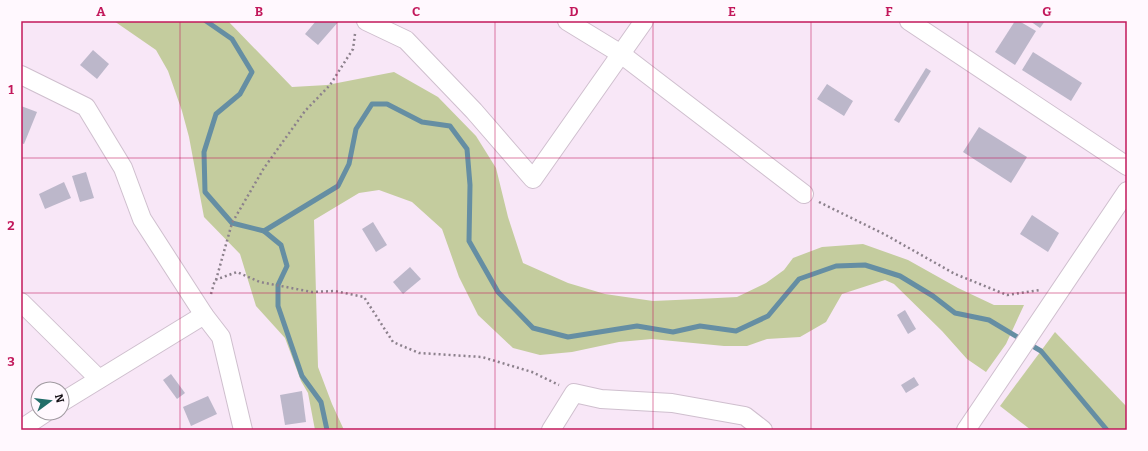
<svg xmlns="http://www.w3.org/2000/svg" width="1148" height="451" font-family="Bitter,serif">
<rect width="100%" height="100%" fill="#f8e7f7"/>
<g fill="#c4cc9e">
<polygon points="114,21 228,21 292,87 327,85 394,72 438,97 476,136 496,168 508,217 523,263 568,283 605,294 653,301 698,299 737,297 766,283 784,270 793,258 822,247 863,244 908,260 958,288 994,305 1024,305 1006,344 986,372 967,359 942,331 894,284 885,280 842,294 826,322 800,337 767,339 747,346 724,346 652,339 619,342 572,352 540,355 513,348 478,315 459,277 442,229 412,202 379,190 359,193 314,220 318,367 332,404 344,430 315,430 308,393 301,381 285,338 256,306 240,254 204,217 189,137 182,111 168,71 156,50"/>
<polygon points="1055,332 1127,407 1127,430 1031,430 1000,406"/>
</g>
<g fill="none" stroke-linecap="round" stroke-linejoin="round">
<g stroke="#658ea3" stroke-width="5">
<polyline points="206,21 232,39 252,72 240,94 216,114 204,152 205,192 232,223 264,231 338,186 349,164 356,129 372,104 387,104 422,122 450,126 467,149 470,185 469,241 498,292 533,328 568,337 637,326 673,332 700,326 736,331 768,316 799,279 836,266 865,265 900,276 933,296 955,313 989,320 1041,351 1107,430"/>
<polyline points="264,231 281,245 287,266 278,285 278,306 302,376 321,402 327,430"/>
</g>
</g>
<g fill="#bcb7ca">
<polygon points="316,21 339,21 318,45 305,34"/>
<polygon points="1015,21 1019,21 1036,31 1015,65 995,52"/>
<polygon points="1030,21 1045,21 1040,28"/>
<polygon points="93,50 109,64 97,79 80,65"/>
<polygon points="1033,52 1082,83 1071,101 1022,70"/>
<polygon points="926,68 931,71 899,123 894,120"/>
<polygon points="827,84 853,101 844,116 817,99"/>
<polygon points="21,106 37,112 24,144 21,143"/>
<polygon points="979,127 1027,157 1011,183 963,152"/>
<polygon points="86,172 94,198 80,202 72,176"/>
<polygon points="64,182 71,198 45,209 39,194"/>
<polygon points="1032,215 1059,233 1048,252 1020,234"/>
<polygon points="373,222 387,245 376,252 362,229"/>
<polygon points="410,267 421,279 403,294 393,282"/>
<polygon points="905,310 916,329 908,334 897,315"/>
<polygon points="171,374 185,393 177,399 163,380"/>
<polygon points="914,377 919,385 906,393 901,385"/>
<polygon points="302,391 306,422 285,425 280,395"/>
<polygon points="208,396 217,414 191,426 183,407"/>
</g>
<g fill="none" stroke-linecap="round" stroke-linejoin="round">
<defs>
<g id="minor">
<polyline points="366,21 406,40 474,111 533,179 644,21"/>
<polyline points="567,21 621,54 804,194"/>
<polyline points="909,21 1127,166"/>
<polyline points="21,75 86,107 123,168 142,219 204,315 221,337 243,430"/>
<polyline points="21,302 99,379"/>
<polyline points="62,402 204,315"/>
<polyline points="21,429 45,413"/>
<polyline points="551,430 574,393 601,399 672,403 745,416 763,430"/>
<polyline points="966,430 1127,191"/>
</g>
</defs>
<use href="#minor" stroke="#cfbfce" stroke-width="20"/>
<g stroke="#8c818c" stroke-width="2.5" stroke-dasharray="2 3" stroke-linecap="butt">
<polyline points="819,202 884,234 955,274 1007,295 1040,290"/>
<polyline points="216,280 232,223 264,168 305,111 330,85 353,49 355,34"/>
<polyline points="211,294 215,280 237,272 260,282 312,292 335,291 364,297 393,342 419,353 482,357 532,372 559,385"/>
</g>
<use href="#minor" stroke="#fff" stroke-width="18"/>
</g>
<path fill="none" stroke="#c2185b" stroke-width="1" stroke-opacity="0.55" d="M180,21V430M337,21V430M495,21V430M653,21V430M811,21V430M968,21V430M21,158H1127M21,293H1127"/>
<rect width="1148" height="451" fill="none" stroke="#fff8fe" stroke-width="44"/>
<g transform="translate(50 401) rotate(75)"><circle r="19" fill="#fff8fe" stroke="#a09aa0"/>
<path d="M0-3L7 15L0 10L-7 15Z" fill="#226d69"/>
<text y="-6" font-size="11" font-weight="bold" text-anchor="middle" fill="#120d12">N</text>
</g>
<rect x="22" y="22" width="1104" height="407" fill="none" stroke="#c2185b" stroke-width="1.5"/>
<g font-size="13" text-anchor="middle" font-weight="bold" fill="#c2185b">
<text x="101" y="16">A</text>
<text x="259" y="16">B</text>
<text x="416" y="16">C</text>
<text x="574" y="16">D</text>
<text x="732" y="16">E</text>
<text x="889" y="16">F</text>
<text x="1047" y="16">G</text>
<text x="11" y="94">1</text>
<text x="11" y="230">2</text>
<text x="11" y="366">3</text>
</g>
</svg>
